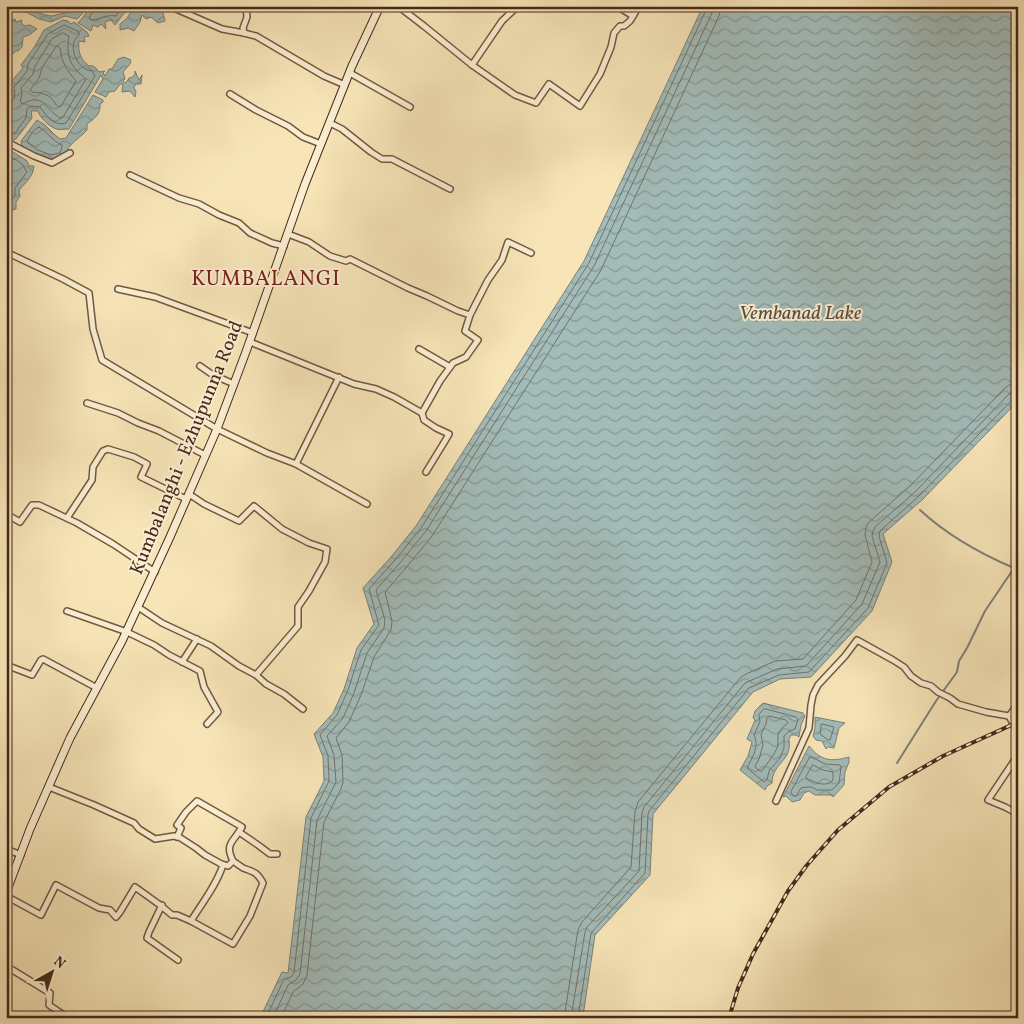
<svg xmlns="http://www.w3.org/2000/svg" width="1024" height="1024" font-family="Vollkorn,serif">
<defs>
<pattern id="water-waves" width="16" height="10" patternUnits="userSpaceOnUse" patternTransform="scale(1.25)"><rect width="16" height="10" fill="#a2bcba"/><path d="M0 5q4-4 8 0t8 0" fill="none" stroke="#869996"/></pattern>
</defs>
<rect width="100%" height="100%" fill="#f7e5b8"/>
<filter id="stains"><feTurbulence type="fractalNoise" baseFrequency=".004" numOctaves="4"/><feColorMatrix values="0 0 0 0 .2 0 0 0 0 .09 0 0 0 0 .02 0 0 0 .5 -.17"/></filter>
<radialGradient id="worn" r=".72"><stop offset=".6" stop-color="#630" stop-opacity="0"/><stop offset="1" stop-color="#630" stop-opacity=".3"/></radialGradient>
<g fill="url(#water-waves)" stroke="#7d817a">
<polygon points="6,6 21,6 42,14 51,16 79,10 81,6 85,6 82,14 77,19 65,16 51,22 39,19 26,12 6,9"/>
<polygon points="90,6 127,6 125,12 115,25 111,20 105,22 106,29 101,24 98,27 93,25 91,31 78,23 84,16"/>
<path d="M133,6H162L165,8L163,13L165,21L158,23L151,17L146,19L142,15L140,22L134,31L128,28L120,30V24C126,20 131,14 133,6Z"/>
<polygon points="703,6 1018,6 1018,401 922,500 883,534 892,562 872,611 811,677 780,679 753,692 653,814 650,875 595,935 583,1016 581,1018 260,1018 282,972 288,973 306,817 324,781 323,757 314,734 333,713 344,689 357,648 374,624 363,588 391,557 416,526 584,261"/>
<polygon points="11,13 11,14 10,18 12,20 15,19 16,22 22,20 21,22 24,26 30,25 37,29 29,35 23,37 22,47 18,51 16,51 13,54 6,46 6,16 9,16"/>
<path d="M63,20L68,21L71,24L74,22L87,32L89,36L84,37L85,42L79,41C78,52 80,59 89,66C94,65 96,68 99,72L105,71L103,73L105,76L109,69H112L118,59L124,57L131,60L130,64L123,72L125,79L123,81L125,83L128,80L129,78L133,77L135,74V71L139,80L142,75L141,84H136L134,87L136,92L135,97L130,91L122,92L123,84H120L115,91L109,92L106,97L95,92L103,79L101,75L69,129C64,129 60,130 56,129C49,126 40,118 38,111H31L32,118L16,139L14,140L6,135V97L8,98L11,93L8,88L9,84L23,68L21,65L35,46L44,30Z"/>
<path d="M93,95L103,100V102L100,104C101,114 94,119 87,124V130C80,138 68,144 65,155L51,160L35,155L22,146L21,141L37,120L45,125L54,134L60,139L66,138Z"/>
<path d="M10,150L27,161L29,166H34C33,177 26,182 19,190L20,196L16,202V209L9,211L6,208V159L8,158Z"/>
<path d="M763,703L803,713L805,716L801,725L799,737L796,735H791L789,739C791,757 783,758 775,771C773,775 772,779 772,783L767,786L765,790L740,770L748,756L752,742L747,739L755,720L753,718L755,711Z"/>
<polygon points="815,717 845,723 839,728 834,748 828,747 826,749 822,741 816,740 813,736 815,728"/>
<path d="M809,746C821,761 831,762 849,757V762L845,772L844,785L833,797L831,795H815L809,791L804,793L800,800L792,802L786,796L783,797Z"/>
</g>
<g fill="none" stroke-linecap="round" stroke-linejoin="round">
<g stroke="#74726a" stroke-width="1">
<path d="M94,6V10L89,18L91,20C100,20 107,14 116,16L122,6"/>
<path d="M63,33L69,36C67,48 67,61 77,71C80,74 83,76 86,79L63,117L60,118C45,109 44,92 22,104L20,101L22,95L21,88L33,74L35,66L52,39Z"/>
<path d="M57,46L60,48C62,63 66,69 76,81L61,106L59,107C52,102 58,107 53,100C47,93 40,93 32,92L30,90L39,78L42,68Z"/>
<path d="M6,102C17,102 15,94 14,87L27,71L28,64L48,34L64,25C70,28 74,29 79,32V35C66,45 77,70 92,71L95,76L66,123C55,127 46,116 40,107L31,106L27,109L26,118L15,133L13,134L6,132"/>
<path d="M39,127C48,132 52,141 62,145V147L60,153L51,155L38,150L28,143L27,141C30,136 34,129 39,127Z"/>
<polyline points="6,162 15,159 22,164 27,172 15,188 15,195 10,204 6,205"/>
<path d="M764,709H766L796,717L798,719L795,729L789,731L784,736V748L780,758L769,771L767,780L764,782L747,768C752,758 760,746 754,735L760,722L759,715Z"/>
<polygon points="769,716 786,720 788,723 782,728 778,735 778,746 774,754 762,771 760,771 756,768 755,766 759,759 763,745 761,734 766,724 767,718"/>
<polygon points="822,724 834,727 830,740 828,740 820,734 821,726"/>
<polygon points="810,757 812,757 825,764 840,765 841,767 839,783 832,790 817,790 812,787 808,787 801,788 796,796 794,796 792,794 791,792"/>
<path d="M813,765L823,770L833,772V780L830,783C821,786 815,782 807,779L806,777Z"/>
<polyline points="266,1018 284,979 291,977 294,973 311,818 329,781 328,756 320,735 337,715 348,690 361,650 379,625 369,589 395,560 421,528 589,263 706,10 707,6"/>
<polyline points="273,1018 288,985 296,980 300,974 317,820 336,782 334,755 327,736 343,718 354,693 367,653 384,628 385,620 376,590 399,564 426,531 594,266 712,13 713,6"/>
<polyline points="281,1018 293,992 303,984 307,975 324,822 341,789 343,782 342,755 336,738 349,722 361,695 374,657 391,630 392,621 385,592 405,569 432,536 601,270 719,16 721,6"/>
<polyline points="564,1018 578,930 582,922 631,867 635,812 638,802 740,678 746,674 775,661 803,659 856,600 872,562 865,535 866,528 868,523 910,486 1003,390 1009,385 1018,384"/>
<polyline points="571,1018 585,932 587,927 639,871 642,813 644,807 745,683 777,669 806,666 862,604 880,562 872,536 873,531 875,527 915,492 1008,395 1012,392 1018,392"/>
<polyline points="578,1018 591,933 645,873 648,814 649,811 749,688 779,675 809,672 868,608 887,563 879,536 880,531 919,496 1012,400 1018,398"/>
</g>
<path stroke="#7d817a" stroke-width="2" d="M897,763L936,701L957,672L959,661L967,648L985,611L1014,568C981,554 947,535 920,510"/>
<defs>
<g id="street">
<polyline points="246,6 247,17 243,28 244,33 256,36 324,76 345,85"/>
<polyline points="398,6 424,26 472,65 502,21 518,6"/>
<polyline points="617,6 633,16"/>
<polyline points="174,8 222,29 244,33"/>
<polyline points="472,65 515,95 536,103 549,84 580,106 600,74 611,47 614,33 620,26 624,26 630,21 639,6"/>
<polyline points="350,73 410,107"/>
<polyline points="230,94 256,110 288,126 303,137 321,144"/>
<polyline points="330,123 342,129 371,152 382,159 392,159 450,189"/>
<polyline points="9,143 34,156 52,163 70,153"/>
<polyline points="130,175 179,198 199,204 219,215 239,223 250,233 272,243 284,246"/>
<polyline points="6,252 63,279 89,293 93,329 102,360 217,429 267,453 296,464 367,504"/>
<polyline points="118,289 155,297 253,333"/>
<polyline points="470,315 488,280 502,260 508,242 531,253"/>
<polyline points="250,342 354,384 376,389 394,397 422,413 440,381 453,363 466,357 478,340 465,331 470,315 458,311 427,296 408,288 350,259 346,261 330,256 309,242 288,234"/>
<polyline points="419,349 450,367"/>
<polyline points="200,366 213,375 234,384"/>
<polyline points="87,403 118,413 138,423 159,431 205,455"/>
<polyline points="422,413 424,420 436,428 449,434 445,441 426,472"/>
<polyline points="296,464 339,377"/>
<polyline points="6,514 20,522 32,505 39,505 77,523 113,544 155,572"/>
<polyline points="67,518 92,480 93,467 103,451 108,449 134,457 147,464 141,477 186,499"/>
<polyline points="138,607 162,623 211,646 239,666 256,675 298,626 298,607 309,591 325,562 327,549 309,543 282,529 254,506 239,521 204,504 189,494"/>
<polyline points="67,611 127,632 154,645 169,655 200,671 204,687 218,712 207,724"/>
<polyline points="182,662 197,639"/>
<polyline points="6,665 32,675 41,660 43,659 97,688"/>
<polyline points="256,675 266,684 284,694 303,709"/>
<polyline points="1018,704 1009,716 1015,727 1018,741"/>
<polyline points="1018,744 1016,758 988,800 1005,807 1018,814"/>
<polyline points="776,801 809,728 811,705 813,695 818,685 845,656 857,640 893,660 904,667 911,676 921,683 931,686 938,692 950,698 958,704 986,712 1009,716"/>
<polyline points="239,832 258,845 270,854 277,854"/>
<path d="M177,837L181,828L177,825L186,812L197,801L237,824L242,827C234,842 224,843 233,861L228,866L222,864"/>
<polyline points="6,849 21,855"/>
<path d="M6,896L41,915L56,885L99,908L110,910L116,917L120,912L135,887L160,905L172,915H177L191,921C202,903 216,886 223,865L205,855L196,848L179,837L174,836L155,839L139,829L134,823L94,805L49,787"/>
<polyline points="162,905 149,932 147,938 178,960"/>
<path d="M191,921L233,944L250,916L263,883C257,872 254,872 243,868C240,866 236,863 233,861"/>
<polyline points="6,966 50,993 49,1005 68,1018"/>
</g>
<polyline id="secondary" points="6,893 30,829 70,738 122,641 170,537 217,429 247,349 305,184 352,66 380,6"/>
</defs>
<use href="#street" stroke="#725842" stroke-width="8"/>
<use href="#secondary" stroke="#46291b" stroke-width="9"/>
<use href="#street" stroke="#faeed1" stroke-width="5"/>
<use href="#secondary" stroke="#faeed1" stroke-width="7"/>
<defs>
<polyline id="rail" points="729,1018 738,988 753,954 788,891 807,865 838,830 889,787 943,756 1018,722"/>
</defs>
<use href="#rail" stroke="#46291b" stroke-width="4"/>
<use href="#rail" stroke="#faeed1" stroke-width="2" stroke-dasharray="5.5" stroke-linecap="butt"/>
</g>
<g text-anchor="middle" dominant-baseline="central" stroke-width="4" stroke-linejoin="round" paint-order="stroke">
<g font-size="19" fill="#46291b" stroke="#faeed1">
<text transform="translate(187 448) rotate(-68)">Kumbalanghi - Ezhupunna Road</text>
</g>
<g font-size="20" font-style="italic" fill="#5d4e43" stroke="#faeed1">
<text x="800" y="314">Vembanad Lake</text>
</g>
<g font-size="21" letter-spacing="1" fill="#7a1f14" stroke="#faeed1">
<text x="266" y="279">KUMBALANGI</text>
</g>
</g>
<rect width="1024" height="1024" fill="none" stroke="#f7e5b8" stroke-width="25"/>
<rect x="8" y="8" width="1009" height="1009" fill="none" stroke="#46291b" stroke-width="2.5"/>
<rect x="12" y="12" width="999" height="999" fill="none" stroke="#46291b"/>
<g transform="translate(52 972) rotate(39)" stroke="#faeed1" stroke-width="4" paint-order="stroke">
<path d="M0-4L9 19L0 12L-9 19Z" fill="#46291b"/>
<text y="-8" font-size="14" font-weight="bold" text-anchor="middle" fill="#46291b">N</text>
</g>
<rect width="100%" height="100%" filter="url(#stains)"/>
<rect width="100%" height="100%" fill="url(#worn)"/>
</svg>
